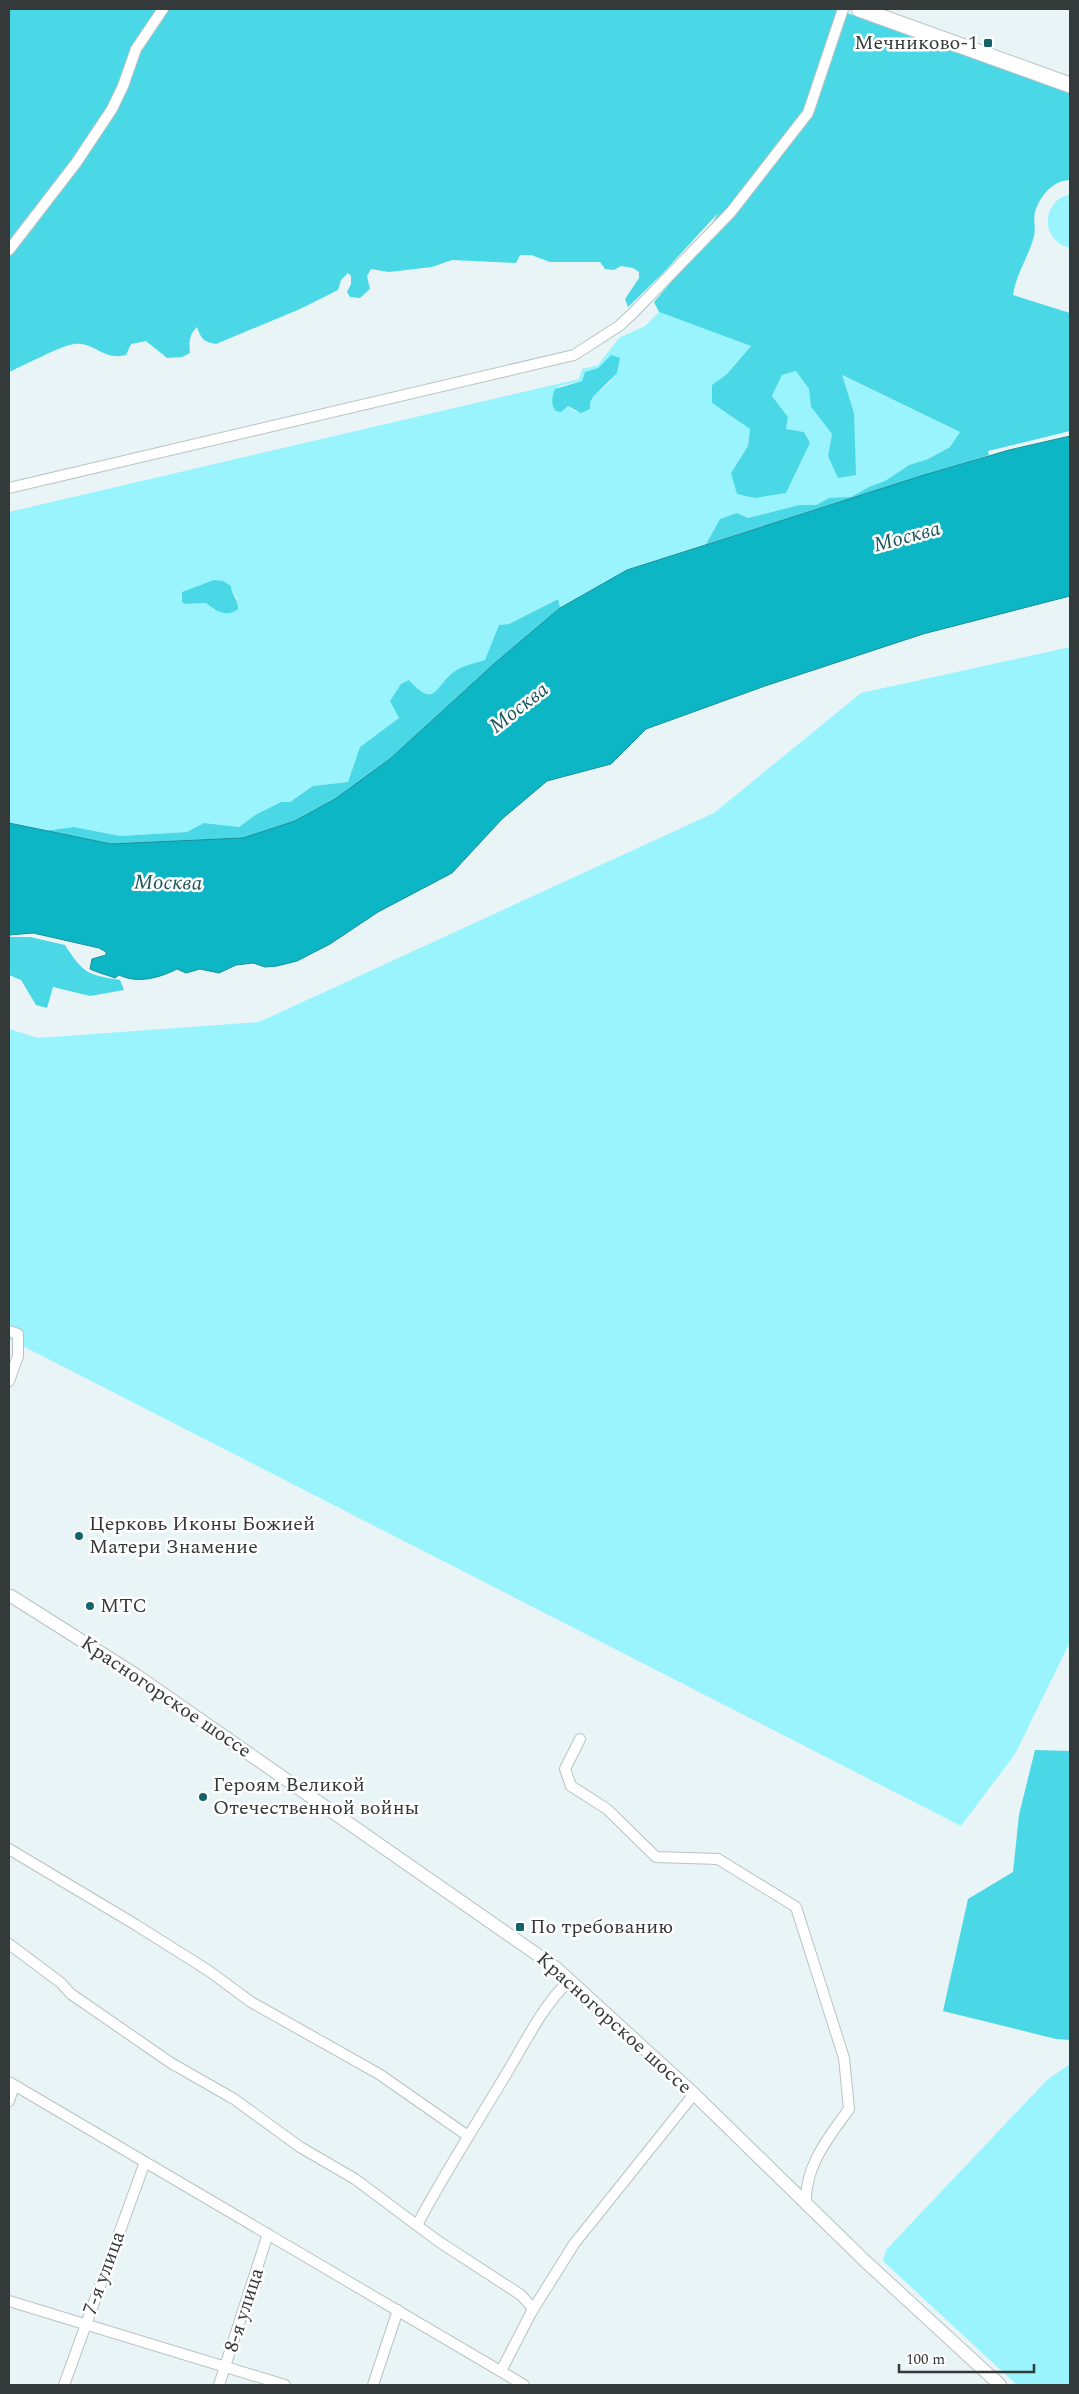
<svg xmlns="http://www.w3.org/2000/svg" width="1079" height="2394" font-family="Spectral,serif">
<rect width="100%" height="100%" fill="#e8f4f6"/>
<g fill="#9af4fe" fill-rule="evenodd">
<path d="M1070,194V248C1040,241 1041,201 1070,194Z"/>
<path d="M659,312L751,346L727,374L712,385V403L750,429L748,446L731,473L786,493L810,443L804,432L786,429L788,417L772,396L782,375L796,371L809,389L811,407L832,434L828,456L854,413L841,375L960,432L950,447L928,459L909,465L885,481L871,486L851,498H829L816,505H799L748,518L737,513L720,519L706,544L627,570L560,608L557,599L509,624L500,625L485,660C476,663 463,665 455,671C434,686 436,710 409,680L399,718L360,747L348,782L313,786L290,802H281L255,815L239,827L204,823L188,832L120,836L74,827L44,831L9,823V512L579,379L582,369L598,365L619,338L645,326ZM611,355V381L576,412L568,406L556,411C549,402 553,395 559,386L582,381L585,372L598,368ZM231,591L238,599L214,610L206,603L185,604L180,597Z"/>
<polygon points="1070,647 1070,1642 1015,1754 961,1826 9,1339 9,1029 38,1038 259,1022 714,813 861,693"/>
<polygon points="1070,2064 1070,2385 1017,2385 883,2261 886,2250 1047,2080"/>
</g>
<g fill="#4bd8e6">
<path d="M9,9H836L1070,93V180C1053,180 1040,196 1035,212C1033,219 1036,228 1034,236C1029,256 1016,274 1013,295L1070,313V431L988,451L989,455L706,544L720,519L737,513L748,518L799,505H816L829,498L851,497L871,486L885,481L909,465L928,459L950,447L960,432L842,375L854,413L856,475L838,478L828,456L832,434L811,407L809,389L796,371L782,375L772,396L788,417L786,429L804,432L810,443L786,493L755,498L737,494L731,473L748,446L750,429L712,403V385L727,374L751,346L659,312L654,302L697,252L718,213L663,273L628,307L625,299L639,278V272L633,268L621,266L614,270L605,269L600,262H550L531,255H520L516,263L452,260L432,267L389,272L371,269L367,276L370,289L360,298L350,297L347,292L351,284V276L348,273L341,280L338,290L300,309L216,344C204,342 201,339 197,327C189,335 189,342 190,353L182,357L167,358L146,341L131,344L126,355C103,361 94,341 74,344C62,345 23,366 9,372Z"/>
<path d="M611,355L620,358L617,373L593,397L590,402V409L581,413L568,406L561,412L556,411C550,404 552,397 555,389L582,381L585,372L598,368Z"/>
<path d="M214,580L223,581L231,586C231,595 238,598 238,609C227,618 215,611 206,603L185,604L182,602V592Z"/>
<path d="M558,599L560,608L495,663L390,759L335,799L295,821L243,838L221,841L111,844L44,831L74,827L120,836L187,832L204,823L239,827L255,815L281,802H290L313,786L348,782L360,747L399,718L390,701L401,684L409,680C436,710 434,686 455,671C463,665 476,663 485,660L499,625L509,624Z"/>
<path d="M9,937H30L65,945C83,973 87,975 120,980L124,990L90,996L53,987L47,1008L36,1005L21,980L9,975Z"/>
<polygon points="1035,1750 1070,1751 1070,2040 1056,2039 943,2011 968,1899 1013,1872 1019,1815"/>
</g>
<path fill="#0db6c4" stroke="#19909a" d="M1070,436V596L923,634L765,686L646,729L611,764L547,781L502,819L452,873L378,912L330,944L297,961L277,966L265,967L253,963L236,965L219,973L200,969L186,973L177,969C159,978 138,984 119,975L115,978C107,975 96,972 90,969L92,959L106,955V952L99,948L33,933L9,935V823L111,844L243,838L295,821L335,799L390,759L495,663L560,608L627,570L921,476L1009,450Z"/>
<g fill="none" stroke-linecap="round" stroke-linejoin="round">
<defs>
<g id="minor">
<polyline points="9,250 76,163 112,109 123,86 136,49 163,9"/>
<polyline points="9,488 574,355 619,326 633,313 731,212 808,113 843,9"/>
<polyline points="9,1331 18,1334 18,1356 9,1381"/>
<path d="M580,1739L565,1769L571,1786L607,1809L656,1857L718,1859L796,1907L844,2058L849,2109C828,2138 804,2167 806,2205"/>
<polyline points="9,1849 136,1925 209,1971 251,2002 379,2074 468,2136"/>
<polyline points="9,1944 61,1983 71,1994 171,2063 234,2099 300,2147 355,2179 438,2241 521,2295 531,2306 532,2311 501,2371"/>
<polyline points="9,2082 524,2385"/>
<polyline points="9,2101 14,2086"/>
<path d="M417,2225C445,2172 477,2123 508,2071C526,2041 543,2005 570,1980"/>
<polyline points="9,2301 285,2385"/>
<polyline points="532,2311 574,2244 694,2094"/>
<polyline points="64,2385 145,2162"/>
<polyline points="219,2385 268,2234"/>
<polyline points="373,2385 398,2310"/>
</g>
<polyline id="tertiary" points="11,1596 136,1675 555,1967 694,2094 865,2261 1000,2385"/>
<polyline id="secondary" points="859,9 1070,85"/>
</defs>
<use href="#minor" stroke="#b7c3c4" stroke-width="12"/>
<use href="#tertiary" stroke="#b7c3c4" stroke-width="14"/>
<use href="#secondary" stroke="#b7c3c4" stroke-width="17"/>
<use href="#minor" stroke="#fff" stroke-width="10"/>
<use href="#tertiary" stroke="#fff" stroke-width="12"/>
<use href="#secondary" stroke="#fff" stroke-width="15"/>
</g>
<g fill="#14636a" stroke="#fff" stroke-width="2">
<rect x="983" y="38" width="10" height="10" rx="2.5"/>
<circle cx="79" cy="1536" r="5"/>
<circle cx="90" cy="1606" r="5"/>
<circle cx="203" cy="1797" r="5"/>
<rect x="515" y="1922" width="10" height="10" rx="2.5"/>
</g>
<g text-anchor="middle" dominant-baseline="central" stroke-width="5" stroke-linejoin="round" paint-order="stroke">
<g font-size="20" fill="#343939" stroke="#fff" text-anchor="start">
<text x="978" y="43" text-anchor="end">Мечниково-1</text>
<text x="89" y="1524">Церковь Иконы Божией<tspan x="89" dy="23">Матери Знамение</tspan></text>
<text x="100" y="1606">МТС</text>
<text x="213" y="1785">Героям Великой<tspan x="213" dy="23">Отечественной войны</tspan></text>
<text x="530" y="1927">По требованию</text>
</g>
<g font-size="20" fill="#343939" stroke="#fff">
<text transform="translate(166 1697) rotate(34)">Красногорское шоссе</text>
<text transform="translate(614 2023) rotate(42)">Красногорское шоссе</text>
<text transform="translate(104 2273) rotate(-70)">7-я улица</text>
<text transform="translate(244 2310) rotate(-72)">8-я улица</text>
</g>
<g font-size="21" font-style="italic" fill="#1a555b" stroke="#fff">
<text transform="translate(907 537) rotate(-15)">Москва</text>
<text transform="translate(519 708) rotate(-38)">Москва</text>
<text transform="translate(168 883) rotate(1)">Москва</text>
</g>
</g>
<rect width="1079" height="2394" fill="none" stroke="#343939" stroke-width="20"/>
<path d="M899 2364v8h135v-8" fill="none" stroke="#343939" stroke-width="2.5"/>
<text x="906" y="2364" font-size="15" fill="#343939" stroke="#ffffff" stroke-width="4" paint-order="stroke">100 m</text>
</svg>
